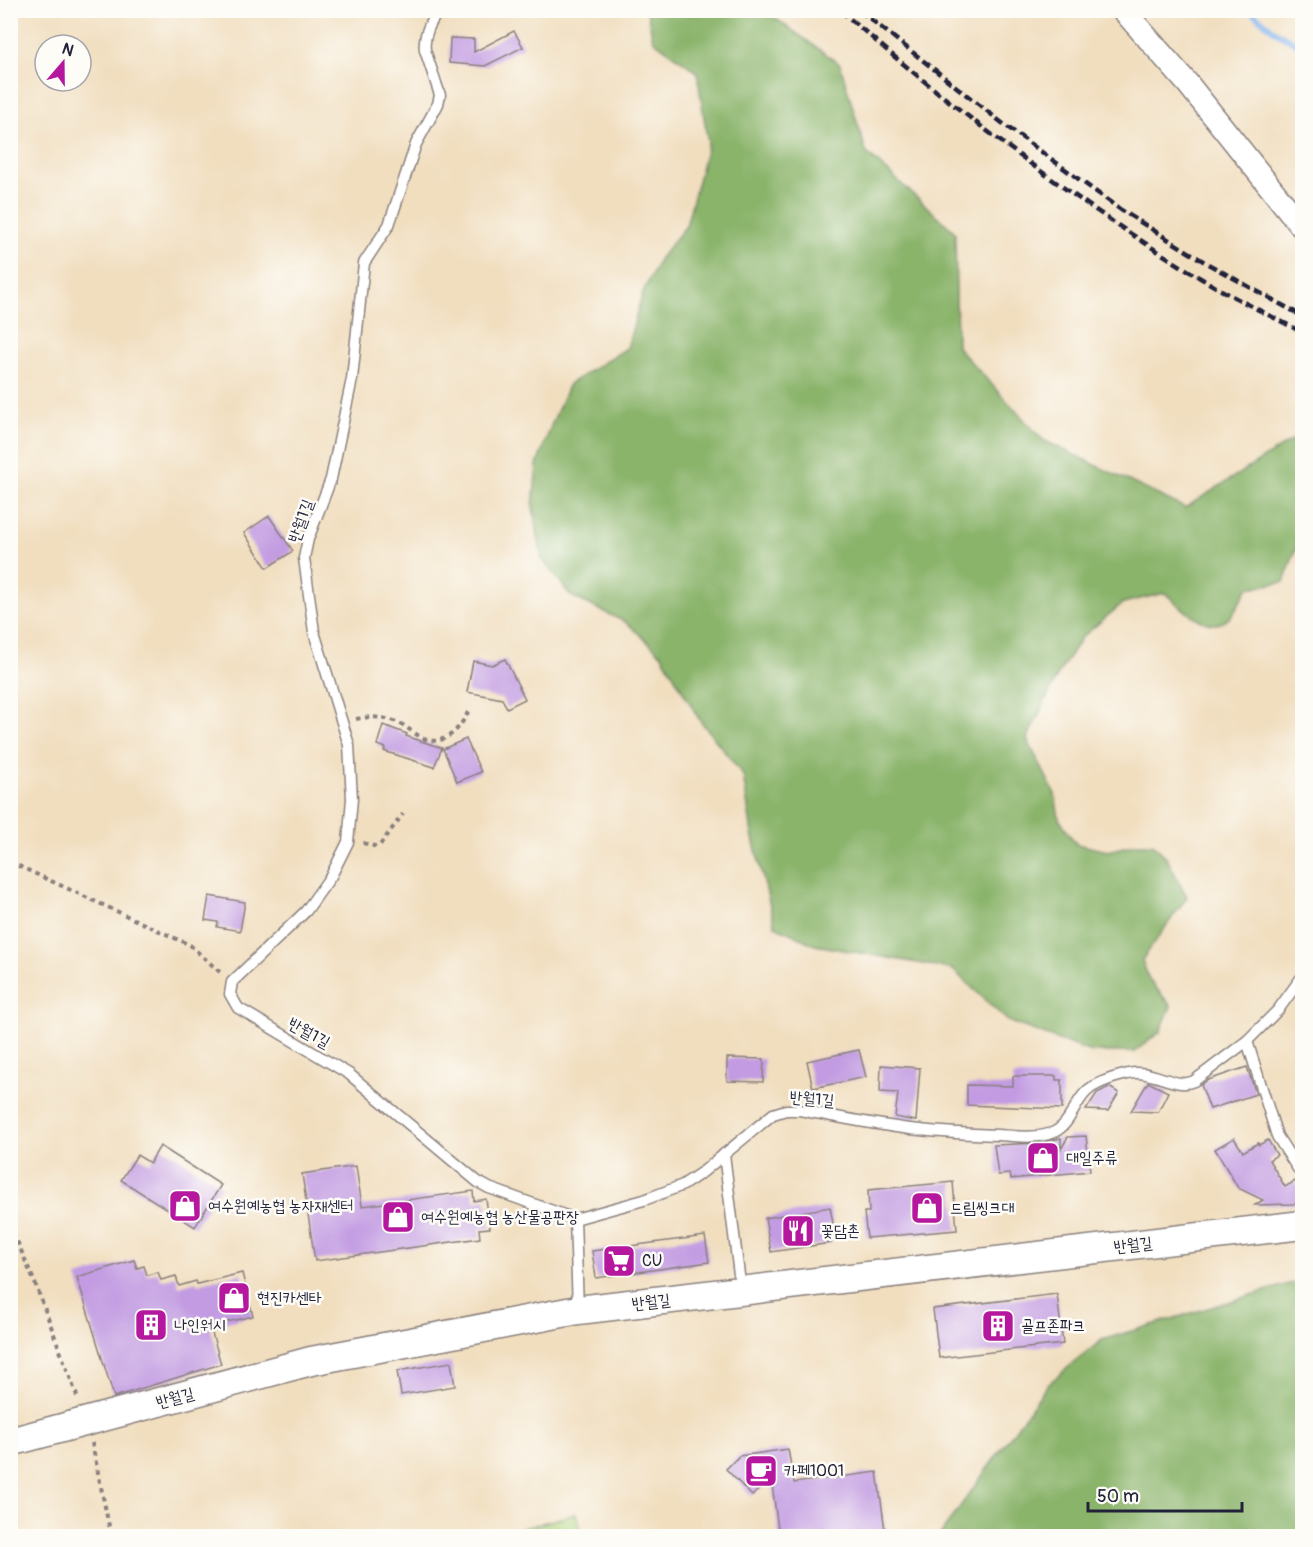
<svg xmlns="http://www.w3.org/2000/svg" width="1313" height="1547" font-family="Pangolin,'Poor Story',sans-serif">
<rect width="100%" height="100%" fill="#fdfcf7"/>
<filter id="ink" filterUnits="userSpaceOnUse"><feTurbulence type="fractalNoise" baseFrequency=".0167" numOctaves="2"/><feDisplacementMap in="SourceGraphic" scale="12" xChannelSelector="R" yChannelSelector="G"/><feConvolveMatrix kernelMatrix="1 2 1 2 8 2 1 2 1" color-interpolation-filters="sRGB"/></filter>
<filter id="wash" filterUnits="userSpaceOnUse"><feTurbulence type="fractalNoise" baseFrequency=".008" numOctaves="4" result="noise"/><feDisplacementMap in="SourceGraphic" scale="24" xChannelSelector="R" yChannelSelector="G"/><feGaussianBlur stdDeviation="1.35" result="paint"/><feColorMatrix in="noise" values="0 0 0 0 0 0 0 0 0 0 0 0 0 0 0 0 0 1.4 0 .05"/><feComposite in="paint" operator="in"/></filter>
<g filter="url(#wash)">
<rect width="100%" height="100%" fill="#f1debf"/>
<polygon fill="#add27b" stroke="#687a5b" stroke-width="1.5" points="576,1514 582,1536 493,1536"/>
<g fill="#8ab46b" stroke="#566b53" stroke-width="1.5">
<path d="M742,11L772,16L840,64L866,152L955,232L957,347L1043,440L1185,508L1302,434V532L1284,582L1248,588C1242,597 1237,609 1230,617C1210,638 1179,606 1165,593L1123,603L1081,638L1057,676L1027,739L1055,794L1059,819L1076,844L1108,851L1136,844H1153L1166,857L1187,897L1142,960L1149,980L1171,1006L1160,1032L1134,1052H1091L1008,1021L952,969L815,945L775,926L752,834L743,775L699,719L662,655L627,623L571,596L542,559L533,506L537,465L551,426L569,384L627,348L643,292L660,258L686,226L708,143L697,72L653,40L647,11Z"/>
<polygon points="1302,1280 1302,1536 939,1536 1048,1384 1102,1340"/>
</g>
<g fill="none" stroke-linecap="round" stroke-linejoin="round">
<polyline stroke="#81b2ed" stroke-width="6" points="1249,10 1275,31 1302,47"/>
</g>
<g id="blocks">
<g fill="#c29be2">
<polygon points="514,31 523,47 485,66 449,63 450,38 474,39 474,52"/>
<polygon points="269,516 293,551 267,568 244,533"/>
<polygon points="505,659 525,699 507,708 502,699 467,692 473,661 492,665"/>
<polygon points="383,725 407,734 406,736 442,748 434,767 384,751 386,748 377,745"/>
<polygon points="466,739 481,772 457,782 443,749"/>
<polygon points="209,896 245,902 240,931 217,927 218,922 205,920"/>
<polygon points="859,1050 866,1077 813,1088 807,1061"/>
<polygon points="727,1058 764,1059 763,1082 727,1081"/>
<polygon points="881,1065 920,1068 916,1121 895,1117 898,1093 880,1092"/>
<polygon points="1247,1067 1256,1094 1210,1109 1201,1085 1208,1080"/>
<polygon points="1013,1076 1056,1076 1056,1080 1062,1080 1062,1109 967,1105 967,1085 1013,1086"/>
<polygon points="1148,1082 1168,1092 1158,1112 1131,1111"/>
<polygon points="1109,1087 1119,1093 1108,1111 1086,1110 1097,1093"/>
<polygon points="1086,1136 1090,1171 1011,1179 1010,1174 998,1175 994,1145 1040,1143 1061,1138 1061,1149 1068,1137"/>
<polygon points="1234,1138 1243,1152 1258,1143 1259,1145 1268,1140 1277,1155 1269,1160 1285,1187 1295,1181 1302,1193 1302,1198 1295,1204 1255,1205 1263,1200 1238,1188 1215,1149"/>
<polygon points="160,1146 221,1185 195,1227 121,1180 137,1155 150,1163"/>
<polygon points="356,1166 362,1206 473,1191 474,1201 486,1199 490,1228 479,1229 480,1238 315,1261 302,1174"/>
<polygon points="953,1182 957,1230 867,1238 864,1212 869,1212 868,1190"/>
<polygon points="830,1207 833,1223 828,1224 831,1243 771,1252 765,1218"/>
<polygon points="705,1236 709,1262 596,1278 592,1251"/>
<polygon points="134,1260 137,1268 144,1266 147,1275 158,1272 161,1280 176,1276 179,1286 196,1281 197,1284 242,1273 253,1316 210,1326 221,1364 114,1397 77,1277"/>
<polygon points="1057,1294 1063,1344 939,1358 933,1309"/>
<polygon points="451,1362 455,1386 401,1395 397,1371"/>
<polygon points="788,1449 794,1483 877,1472 885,1530 834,1536 779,1536 771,1477 752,1496 726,1469 739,1456"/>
</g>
</g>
</g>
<g filter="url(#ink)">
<use href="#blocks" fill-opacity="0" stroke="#8a807d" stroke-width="1.5"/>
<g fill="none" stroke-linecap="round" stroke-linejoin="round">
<defs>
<g id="service">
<path d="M439,10C430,22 423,35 425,50L440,95L438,104L416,144L389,225L364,263L352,379L331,479L308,539L304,558L314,632L349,745L352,799L348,842L331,876L306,911L232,982L230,994L238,1008L349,1074L478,1182L489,1188L575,1219L644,1200L683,1185L704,1171L773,1114L786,1110H799C839,1117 880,1126 920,1130C946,1133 972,1134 998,1135C1015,1136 1036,1139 1052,1133C1069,1127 1074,1104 1086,1092C1096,1082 1115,1077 1128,1074C1152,1068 1175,1090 1194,1081L1247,1041L1278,1010L1302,977"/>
<polyline points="1247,1041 1277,1136 1302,1175"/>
<polyline points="724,1154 741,1291"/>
<polyline points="575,1219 578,1309"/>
</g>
<polyline id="minor" points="1123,10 1188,84 1302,227"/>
<polyline id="tertiary" points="10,1442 311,1361 578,1310 1302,1225"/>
</defs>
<use href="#service" stroke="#8a807d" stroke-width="13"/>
<use href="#minor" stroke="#8a807d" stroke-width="25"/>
<use href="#tertiary" stroke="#8a807d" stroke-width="31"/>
<g stroke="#8a807d" stroke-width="4" stroke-dasharray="4.5 4.5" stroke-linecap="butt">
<path d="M356,719C370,716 384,717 397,722C406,726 413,733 421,737C445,750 462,726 470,708"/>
<polyline points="363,843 374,846 380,845 403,814"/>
<polyline points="10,862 179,940 190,945 222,974"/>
<polyline points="10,1225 35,1283 78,1399"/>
<polyline points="92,1443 111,1536"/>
</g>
<use href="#service" stroke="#fff" stroke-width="10"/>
<use href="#minor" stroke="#fff" stroke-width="22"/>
<use href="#tertiary" stroke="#fff" stroke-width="28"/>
<g stroke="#22223b" stroke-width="4.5" stroke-dasharray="9 4.5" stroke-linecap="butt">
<path d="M840,10C953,109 1074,201 1202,279C1234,298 1269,315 1302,332"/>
<polyline points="859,10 1006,126 1121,210 1208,264 1302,316"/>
</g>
</g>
</g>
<defs>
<symbol id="shop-square" viewBox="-11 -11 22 22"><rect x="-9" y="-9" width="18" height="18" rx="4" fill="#b5179e" stroke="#fdfcf7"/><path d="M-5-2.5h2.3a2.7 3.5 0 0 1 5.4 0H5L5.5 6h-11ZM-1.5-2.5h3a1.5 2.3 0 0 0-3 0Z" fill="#fff"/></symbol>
<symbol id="restaurant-square" viewBox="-11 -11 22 22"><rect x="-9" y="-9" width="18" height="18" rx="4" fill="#b5179e" stroke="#fdfcf7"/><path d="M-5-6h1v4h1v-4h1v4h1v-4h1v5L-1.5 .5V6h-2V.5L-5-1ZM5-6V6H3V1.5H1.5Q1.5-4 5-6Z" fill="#fff"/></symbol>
<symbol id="supermarket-square" viewBox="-11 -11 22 22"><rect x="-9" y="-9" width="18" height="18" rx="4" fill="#b5179e" stroke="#fdfcf7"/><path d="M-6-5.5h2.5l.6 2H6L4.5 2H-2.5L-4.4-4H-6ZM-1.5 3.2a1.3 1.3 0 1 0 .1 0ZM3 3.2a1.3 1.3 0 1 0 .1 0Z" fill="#fff"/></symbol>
<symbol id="building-square" viewBox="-11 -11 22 22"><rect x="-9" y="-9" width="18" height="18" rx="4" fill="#b5179e" stroke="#fdfcf7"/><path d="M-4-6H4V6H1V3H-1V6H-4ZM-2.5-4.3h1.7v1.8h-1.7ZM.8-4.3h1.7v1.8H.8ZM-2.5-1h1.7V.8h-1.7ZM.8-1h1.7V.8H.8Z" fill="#fff"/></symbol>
<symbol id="cafe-square" viewBox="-11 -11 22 22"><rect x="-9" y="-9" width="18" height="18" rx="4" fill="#b5179e" stroke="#fdfcf7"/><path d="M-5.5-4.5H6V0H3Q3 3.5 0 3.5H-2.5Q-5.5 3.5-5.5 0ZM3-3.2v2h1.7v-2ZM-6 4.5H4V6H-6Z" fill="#fff"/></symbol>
</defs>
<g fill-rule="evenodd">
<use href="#shop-square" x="1024" y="1139" width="38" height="38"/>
<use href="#shop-square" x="166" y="1187" width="38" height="38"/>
<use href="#shop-square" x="908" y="1189" width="38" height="38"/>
<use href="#shop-square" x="379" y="1198" width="38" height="38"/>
<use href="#restaurant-square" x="779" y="1212" width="38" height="38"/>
<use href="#supermarket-square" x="600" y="1242" width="38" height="38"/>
<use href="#shop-square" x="215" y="1279" width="38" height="38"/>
<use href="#building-square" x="132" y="1306" width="38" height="38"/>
<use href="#building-square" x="979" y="1307" width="38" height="38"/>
<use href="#cafe-square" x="742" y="1452" width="38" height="38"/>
</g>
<g text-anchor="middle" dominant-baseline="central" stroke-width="5" stroke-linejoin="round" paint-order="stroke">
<g font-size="16" fill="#22223b" stroke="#fdfcf7">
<text transform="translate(301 521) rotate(-70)">반월1길</text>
<text transform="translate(309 1033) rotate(29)">반월1길</text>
<text transform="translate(812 1099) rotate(5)">반월1길</text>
<text transform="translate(1133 1245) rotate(-7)">반월길</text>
<text transform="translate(651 1302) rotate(-7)">반월길</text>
<text transform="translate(175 1398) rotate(-15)">반월길</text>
</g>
<g font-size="16" fill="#22223b" stroke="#fdfcf7" text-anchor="start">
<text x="1066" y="1158">대일주류</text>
<text x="208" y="1206">여수원예농협 농자재센터</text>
<text x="950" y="1208">드림씽크대</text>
<text x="421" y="1217">여수원예농협 농산물공판장</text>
<text x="821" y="1231">꽃담촌</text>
<text x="642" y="1261">CU</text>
<text x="257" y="1298">현진카센타</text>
<text x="174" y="1325">나인워시</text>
<text x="1021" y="1326">골프존파크</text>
<text x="784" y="1471">카페1001</text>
</g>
</g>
<rect width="1313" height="1547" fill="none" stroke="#fdfcf7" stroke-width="36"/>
<g transform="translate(63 63) rotate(20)"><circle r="28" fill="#fdfcf7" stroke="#a5a5ac" stroke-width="1.5"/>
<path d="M0-4.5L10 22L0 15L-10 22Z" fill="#b5179e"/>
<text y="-9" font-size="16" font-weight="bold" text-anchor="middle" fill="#22223b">N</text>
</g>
<path d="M1088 1502v9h154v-9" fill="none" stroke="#22223b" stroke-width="3"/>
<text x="1097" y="1502" font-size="18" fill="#22223b" stroke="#fdfcf7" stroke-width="4.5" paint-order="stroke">50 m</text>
</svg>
